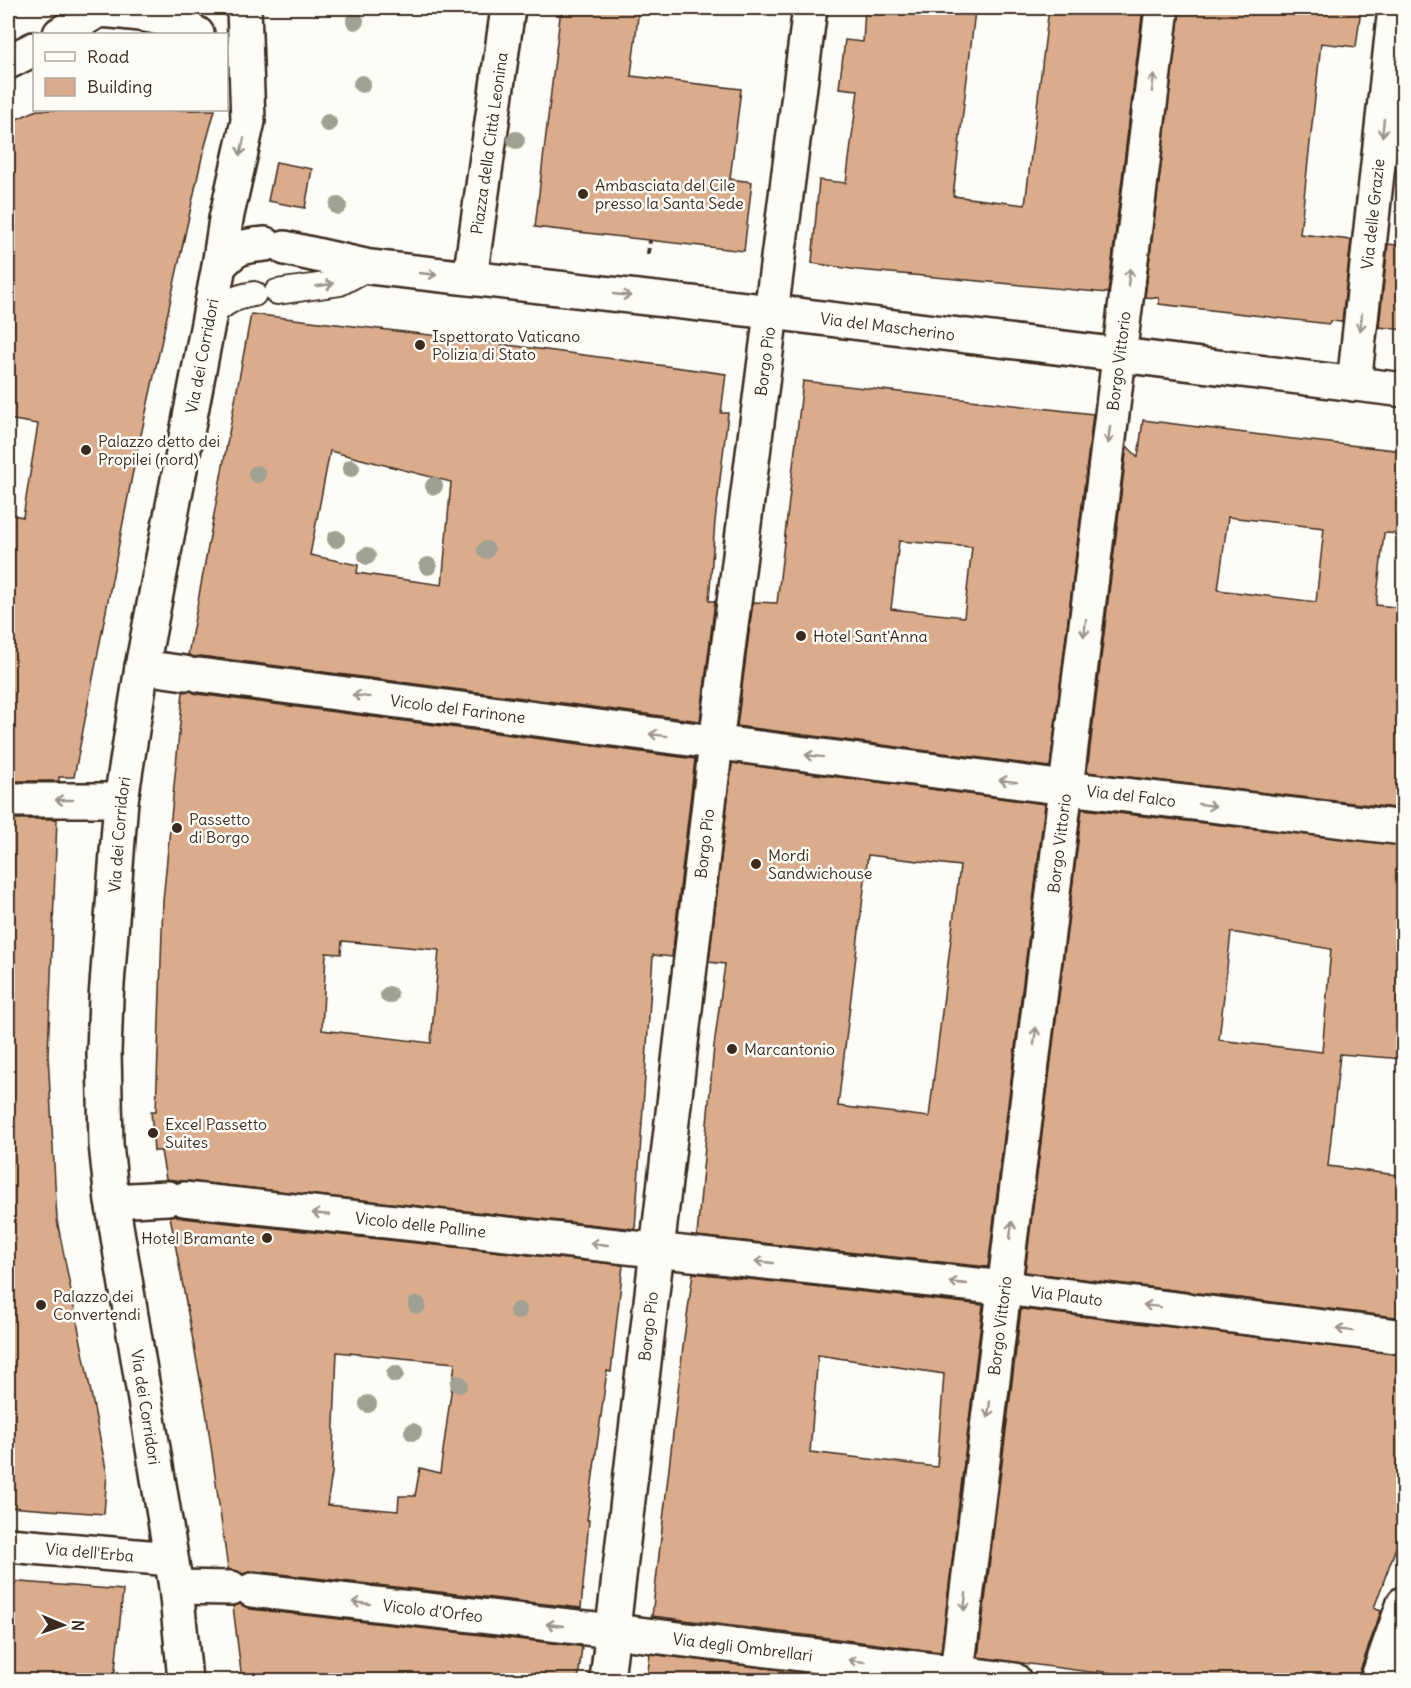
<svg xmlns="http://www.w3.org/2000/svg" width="1411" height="1688" font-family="Delius,sans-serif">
<rect width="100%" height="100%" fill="#fdfcf7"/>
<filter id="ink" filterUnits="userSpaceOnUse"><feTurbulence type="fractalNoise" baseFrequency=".0167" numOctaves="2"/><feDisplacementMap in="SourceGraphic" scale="12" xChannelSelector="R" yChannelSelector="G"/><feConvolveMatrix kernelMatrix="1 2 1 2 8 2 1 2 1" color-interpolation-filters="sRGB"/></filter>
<g filter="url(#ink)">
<g fill="#dbac8c" stroke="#3b2a1e" stroke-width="1.5" fill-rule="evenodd">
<polygon points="561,8 639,8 631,76 741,89 730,179 752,182 744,251 535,227"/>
<polygon points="865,8 947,8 975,11 953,196 1025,205 1049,8 1143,8 1108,293 858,270 812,263 819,180 846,183 858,90 839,88 845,40 863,42"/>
<polygon points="1180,8 1361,8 1356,47 1321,43 1300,234 1351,240 1342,322 1330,321 1329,324 1159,304 1159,298 1145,297"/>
<polygon points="37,110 215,110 202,157 132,476 74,777 59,777 59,781 8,781 8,514 23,517 38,424 8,419 8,123"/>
<polygon points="276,162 312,169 305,208 268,201"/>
<polygon points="1388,244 1404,246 1404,330 1379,327"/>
<path d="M251,314L456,338L726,374L721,413H728L715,521L709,601H715L700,721L201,656L194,657L188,655ZM330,451L451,482L442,585L357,573L358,565L310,555Z"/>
<path d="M803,381L1093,414L1050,767L737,726L753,602L777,603ZM899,541L972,547L964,617L891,609Z"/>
<path d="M1143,420L1293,439L1404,451V534L1384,533L1376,605L1404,608V809L1087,772L1127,446L1138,457ZM1228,517L1324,528L1316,602L1218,590Z"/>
<path d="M190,691L197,694L695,759L672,957L653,955L635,1229L166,1179L161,1151H154L151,1111H156L163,901L183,692ZM342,941L439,950L431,1043L322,1030L326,953L341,954Z"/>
<path d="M732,763L1045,804L988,1267L697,1236L714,1046L725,964L709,962ZM868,855L960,866L929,1117L838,1106Z"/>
<path d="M1082,809L1404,846V1059L1340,1054L1328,1166L1404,1176V1318L1025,1272ZM1231,932L1331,949L1322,1052L1219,1040Z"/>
<polygon points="8,819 57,819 48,1055 57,1220 107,1474 104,1514 8,1507"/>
<path d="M175,1215L182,1218L623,1265L611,1372L607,1371L587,1520H589L581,1608L254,1571L243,1574L228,1569L206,1411L170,1216ZM337,1352L455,1363L440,1473L420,1468L415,1496H399L398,1511L327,1505L332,1473Z"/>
<path d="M693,1273L983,1305L941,1652L652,1616L684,1338ZM818,1355L944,1374L937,1467L810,1452Z"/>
<polygon points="1021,1309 1404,1355 1404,1525 1374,1608 1381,1611 1359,1674 1359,1680 1174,1680 1097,1671 1097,1673 978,1657"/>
<polygon points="8,1581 123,1590 114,1680 8,1680"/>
<polygon points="240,1604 250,1609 578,1646 582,1647 578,1680 242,1680 233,1606"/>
<polygon points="650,1654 864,1680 647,1680"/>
</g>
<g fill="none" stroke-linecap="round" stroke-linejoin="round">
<defs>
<g id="lane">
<polyline points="277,292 340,283 370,267"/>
<path d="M209,318C223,303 234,297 254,294"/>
</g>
<g id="street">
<path d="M98,10C133,13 167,14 197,34"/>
<polyline points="60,34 102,8"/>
<polyline points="8,62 34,49"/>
<path id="s1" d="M285,248L370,267L772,312L1404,390"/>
<path d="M219,266C235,248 241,246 265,244"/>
<path id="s2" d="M470,278L508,8"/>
<path id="s3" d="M1354,384L1395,8"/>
<polyline points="142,667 185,673"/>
<path id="s4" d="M199,675L1066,788L1404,828"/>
<polyline points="8,800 121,800"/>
<path id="s5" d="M184,1199L1004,1288L1404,1337"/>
<polyline points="112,1201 168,1198"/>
<path id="s6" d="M8,1545L171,1559"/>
<polyline points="176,1587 231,1588"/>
<path id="s7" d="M252,1590L613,1631L1014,1680"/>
<path id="s8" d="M185,1680L176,1587L112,1201L106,1144L104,1052L106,998L121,800L142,667L219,266L226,219L248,121L244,8"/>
<path id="s9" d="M607,1680L716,743L810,8"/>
<path id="s10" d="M956,1680L1162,8"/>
<polyline points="1377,1680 1404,1603"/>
</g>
</defs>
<use href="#lane" stroke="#3b2a1e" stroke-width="28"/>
<use href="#street" stroke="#3b2a1e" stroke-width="38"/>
<polyline stroke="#3b2a1e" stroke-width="4" stroke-dasharray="6 4.5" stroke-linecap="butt" points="648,254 650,240"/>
<use href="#lane" stroke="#fdfcf7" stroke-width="24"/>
<use href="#street" stroke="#fdfcf7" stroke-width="33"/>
</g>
<g fill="#a0a192">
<circle cx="355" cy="21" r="9"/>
<circle cx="362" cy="84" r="9"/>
<circle cx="328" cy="123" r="9"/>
<circle cx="516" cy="140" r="9"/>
<circle cx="338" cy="206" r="9"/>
<circle cx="351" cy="468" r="9"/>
<circle cx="257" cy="474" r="9"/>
<circle cx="434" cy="486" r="9"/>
<circle cx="336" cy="539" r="9"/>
<circle cx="486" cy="550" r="9"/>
<circle cx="367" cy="556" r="9"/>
<circle cx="428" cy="566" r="9"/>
<circle cx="389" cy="995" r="9"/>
<circle cx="417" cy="1305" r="9"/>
<circle cx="518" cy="1311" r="9"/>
<circle cx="395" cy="1374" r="9"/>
<circle cx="459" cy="1384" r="9"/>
<circle cx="368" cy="1404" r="9"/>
<circle cx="413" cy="1432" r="9"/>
</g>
<defs><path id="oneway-shaft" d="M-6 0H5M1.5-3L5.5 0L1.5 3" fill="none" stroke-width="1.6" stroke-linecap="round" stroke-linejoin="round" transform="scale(1.5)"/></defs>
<g stroke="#9c938a">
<use href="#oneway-shaft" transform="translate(1153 83) rotate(-83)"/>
<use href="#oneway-shaft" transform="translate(1383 128) rotate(96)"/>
<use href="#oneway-shaft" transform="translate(242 147) rotate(103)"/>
<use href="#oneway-shaft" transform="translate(428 274) rotate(6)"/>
<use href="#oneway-shaft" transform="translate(1129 277) rotate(-83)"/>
<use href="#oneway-shaft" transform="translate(325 285) rotate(-8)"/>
<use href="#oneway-shaft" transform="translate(622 295) rotate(6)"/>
<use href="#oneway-shaft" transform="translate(1361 322) rotate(96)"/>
<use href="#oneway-shaft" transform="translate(1109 435) rotate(97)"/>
<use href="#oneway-shaft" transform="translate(1085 628) rotate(97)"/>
<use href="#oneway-shaft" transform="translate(361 696) rotate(-173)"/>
<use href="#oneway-shaft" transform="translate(658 735) rotate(-173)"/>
<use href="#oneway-shaft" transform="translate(814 756) rotate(-173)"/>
<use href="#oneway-shaft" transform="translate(1008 781) rotate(-173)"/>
<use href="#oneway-shaft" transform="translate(64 800) rotate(180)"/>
<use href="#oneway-shaft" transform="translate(1207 805) rotate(7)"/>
<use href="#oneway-shaft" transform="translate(1035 1036) rotate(-83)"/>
<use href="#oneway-shaft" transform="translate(321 1214) rotate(-174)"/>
<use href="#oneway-shaft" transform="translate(1011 1230) rotate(-83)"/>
<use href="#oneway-shaft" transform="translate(599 1244) rotate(-174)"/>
<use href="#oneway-shaft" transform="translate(764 1262) rotate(-174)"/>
<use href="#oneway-shaft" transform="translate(958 1283) rotate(-174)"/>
<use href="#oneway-shaft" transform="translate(1152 1306) rotate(-173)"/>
<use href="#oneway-shaft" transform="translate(1345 1330) rotate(-173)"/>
<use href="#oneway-shaft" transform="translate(989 1409) rotate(97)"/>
<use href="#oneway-shaft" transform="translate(965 1602) rotate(97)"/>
<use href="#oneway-shaft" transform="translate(361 1603) rotate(-174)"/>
<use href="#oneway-shaft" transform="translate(555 1625) rotate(-174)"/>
<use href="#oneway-shaft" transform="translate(857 1661) rotate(-173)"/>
</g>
</g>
<g fill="#3b2a1e" stroke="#fdfcf7" stroke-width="2">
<circle cx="583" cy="194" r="6"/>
<circle cx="420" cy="345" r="6"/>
<circle cx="86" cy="450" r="6"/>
<circle cx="801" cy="636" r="6"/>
<circle cx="177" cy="828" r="6"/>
<circle cx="756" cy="864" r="6"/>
<circle cx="732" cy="1049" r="6"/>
<circle cx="153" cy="1133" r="6"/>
<circle cx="267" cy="1238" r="6"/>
<circle cx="41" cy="1305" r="6"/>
</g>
<g text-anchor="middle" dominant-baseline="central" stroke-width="5" stroke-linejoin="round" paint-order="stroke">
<g font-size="16" fill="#3b2a1e" stroke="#fdfcf7">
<text stroke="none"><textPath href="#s2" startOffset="136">Piazza della Città Leonina</textPath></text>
<text stroke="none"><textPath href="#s3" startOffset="171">Via delle Grazie</textPath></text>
<text stroke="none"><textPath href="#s1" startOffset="608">Via del Mascherino</textPath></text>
<text stroke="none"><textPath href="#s8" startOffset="1338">Via dei Corridori</textPath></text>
<text stroke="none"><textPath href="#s9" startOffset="1328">Borgo Pio</textPath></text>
<text stroke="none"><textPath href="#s10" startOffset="1329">Borgo Vittorio</textPath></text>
<text stroke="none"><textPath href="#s4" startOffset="261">Vicolo del Farinone</textPath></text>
<text stroke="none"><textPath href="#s4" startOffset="940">Via del Falco</textPath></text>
<text stroke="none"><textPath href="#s8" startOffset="852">Via dei Corridori</textPath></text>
<text stroke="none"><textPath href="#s9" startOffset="842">Borgo Pio</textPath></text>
<text stroke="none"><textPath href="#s10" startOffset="843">Borgo Vittorio</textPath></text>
<text stroke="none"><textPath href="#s5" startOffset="238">Vicolo delle Palline</textPath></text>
<text stroke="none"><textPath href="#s5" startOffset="888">Via Plauto</textPath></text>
<text stroke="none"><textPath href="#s9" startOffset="356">Borgo Pio</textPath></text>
<text stroke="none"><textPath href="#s10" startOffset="357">Borgo Vittorio</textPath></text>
<text transform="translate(146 1407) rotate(81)">Via dei Corridori</text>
<text stroke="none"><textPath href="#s6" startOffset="82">Via dell'Erba</textPath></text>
<text stroke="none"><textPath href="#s7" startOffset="182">Vicolo d'Orfeo</textPath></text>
<text stroke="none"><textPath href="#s7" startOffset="494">Via degli Ombrellari</textPath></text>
</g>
<g font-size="16" fill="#3b2a1e" stroke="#fdfcf7" text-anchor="start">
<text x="595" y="185">Ambasciata del Cile<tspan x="595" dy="18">presso la Santa Sede</tspan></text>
<text x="432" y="336">Ispettorato Vaticano<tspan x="432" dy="18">Polizia di Stato</tspan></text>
<text x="98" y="441">Palazzo detto dei<tspan x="98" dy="18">Propilei (nord)</tspan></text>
<text x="813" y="636">Hotel Sant'Anna</text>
<text x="189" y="819">Passetto<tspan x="189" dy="18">di Borgo</tspan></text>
<text x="768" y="855">Mordi<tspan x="768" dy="18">Sandwichouse</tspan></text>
<text x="744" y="1049">Marcantonio</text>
<text x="165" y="1124">Excel Passetto<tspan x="165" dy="18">Suites</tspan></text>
<text x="255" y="1238" text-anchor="end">Hotel Bramante</text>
<text x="53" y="1296">Palazzo dei<tspan x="53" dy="18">Convertendi</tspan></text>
</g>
</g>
<rect width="1411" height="1688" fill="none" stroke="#fdfcf7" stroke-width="30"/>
<rect x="15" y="15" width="1381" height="1658" fill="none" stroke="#3b2a1e" stroke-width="2" filter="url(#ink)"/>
<rect x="33" y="33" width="195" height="78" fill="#fdfcf7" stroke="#afa8a0" stroke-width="1.5"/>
<rect x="45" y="52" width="30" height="9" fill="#fdfcf7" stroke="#afa8a0" stroke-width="1.5"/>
<text x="87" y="63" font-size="18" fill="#3b2a1e">Road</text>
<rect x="45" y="78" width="30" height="18" fill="#dbac8c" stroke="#afa8a0" stroke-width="1.5"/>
<text x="87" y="93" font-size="18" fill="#3b2a1e">Building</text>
<g transform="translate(63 1625) rotate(92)" stroke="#fdfcf7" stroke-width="4.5" paint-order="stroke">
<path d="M0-4.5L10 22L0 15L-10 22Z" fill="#3b2a1e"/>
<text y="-9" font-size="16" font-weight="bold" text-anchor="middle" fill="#3b2a1e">N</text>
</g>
</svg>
